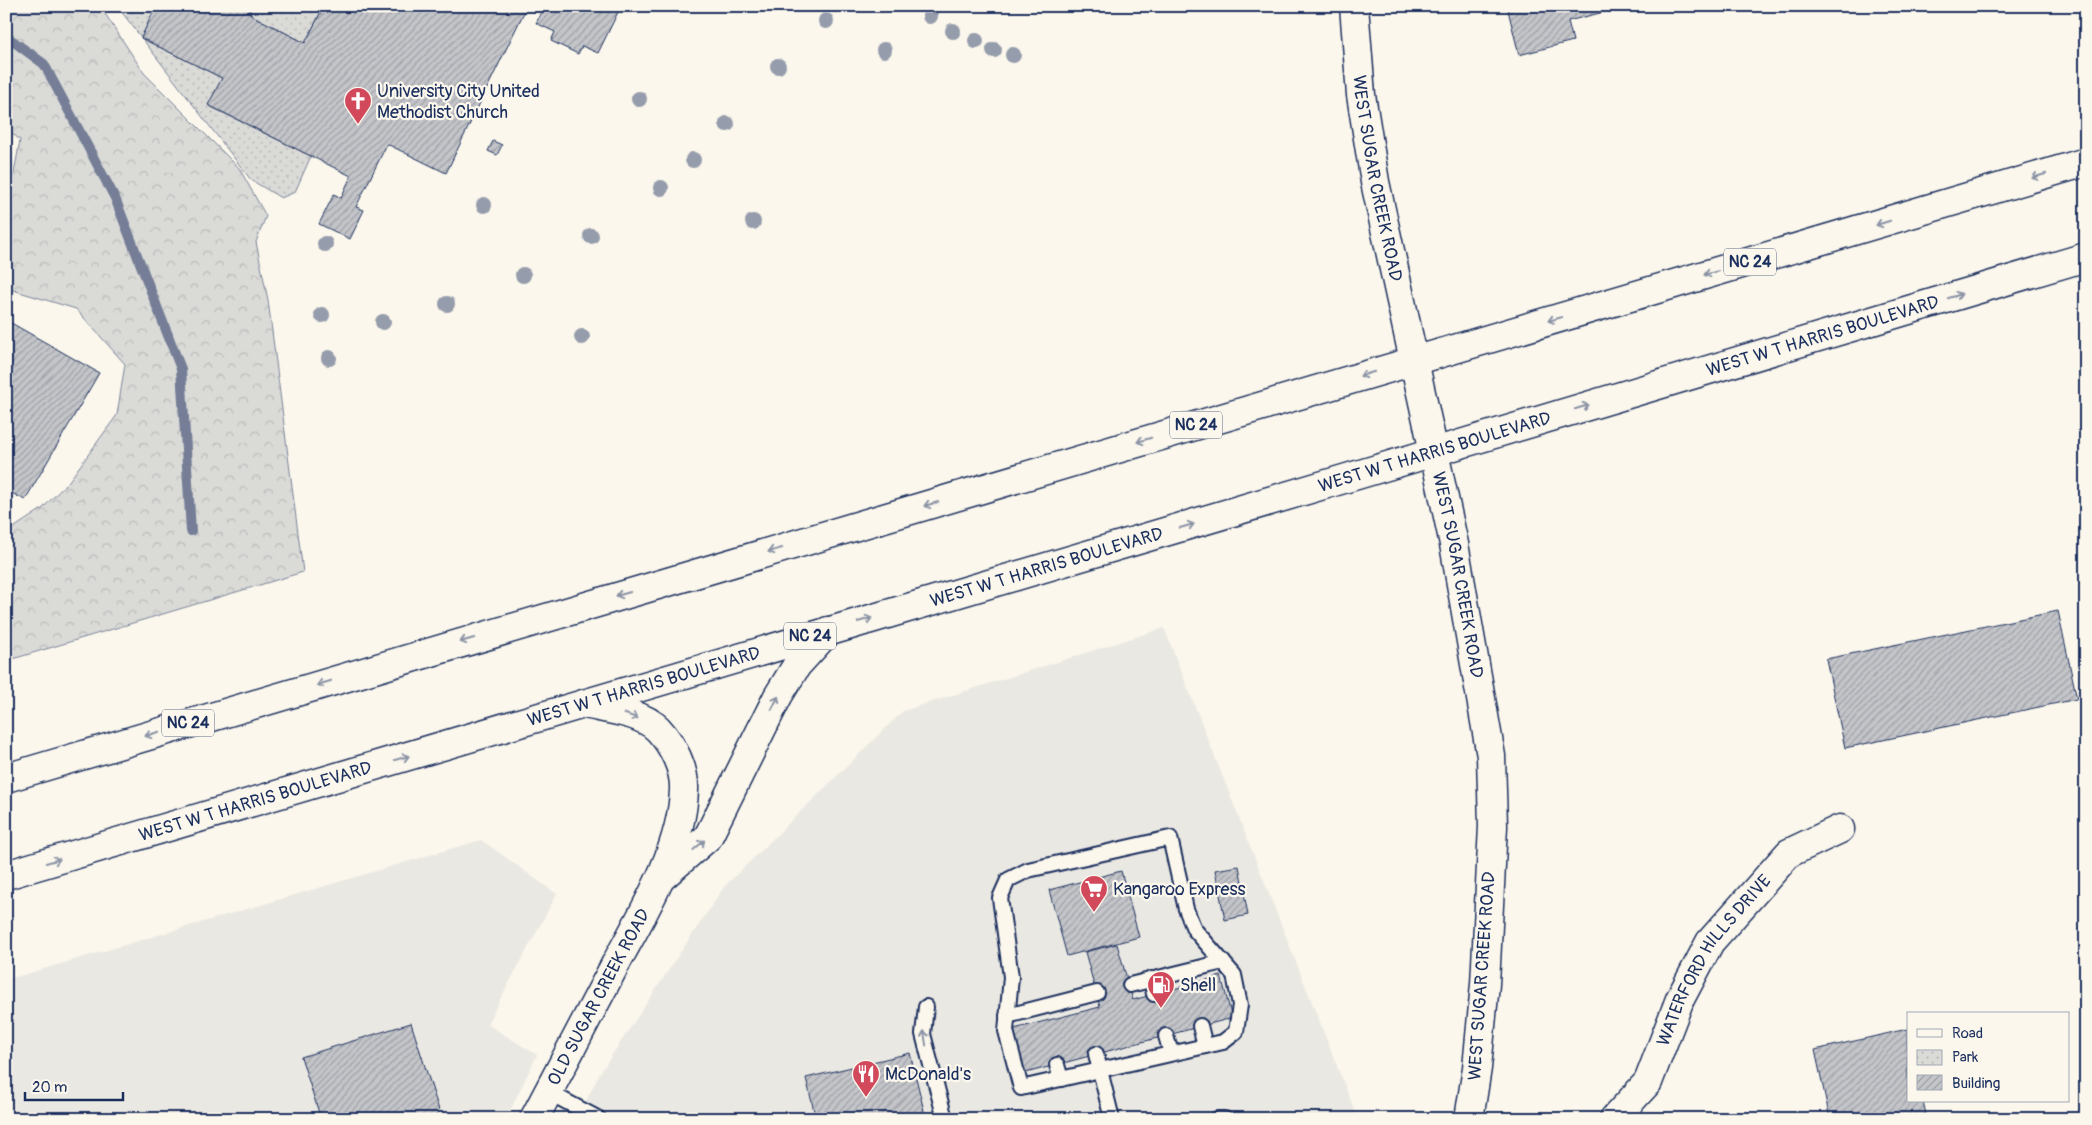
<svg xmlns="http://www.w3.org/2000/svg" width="2092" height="1125" font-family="Pangolin,sans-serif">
<defs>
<pattern id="forest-crowns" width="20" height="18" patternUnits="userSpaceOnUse" patternTransform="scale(1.25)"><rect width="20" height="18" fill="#dadad7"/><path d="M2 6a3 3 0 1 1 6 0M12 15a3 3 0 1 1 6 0" fill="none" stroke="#babbbb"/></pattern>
<pattern id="park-dots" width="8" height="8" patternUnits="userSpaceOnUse" patternTransform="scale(1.25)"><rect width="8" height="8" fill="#dadad7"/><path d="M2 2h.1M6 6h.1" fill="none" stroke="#babbbb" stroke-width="1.8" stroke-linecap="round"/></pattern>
<pattern id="building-hatch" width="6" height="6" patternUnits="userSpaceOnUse" patternTransform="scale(1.25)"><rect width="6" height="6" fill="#c3c5c9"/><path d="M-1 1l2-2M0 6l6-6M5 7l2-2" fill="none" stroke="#9ea0a6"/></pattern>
</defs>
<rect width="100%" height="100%" fill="#fbf7ec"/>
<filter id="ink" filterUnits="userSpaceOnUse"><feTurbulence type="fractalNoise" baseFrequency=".02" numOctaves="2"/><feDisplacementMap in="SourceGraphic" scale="10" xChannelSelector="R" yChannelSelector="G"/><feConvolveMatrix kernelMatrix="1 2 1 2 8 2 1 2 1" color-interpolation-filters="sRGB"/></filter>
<g filter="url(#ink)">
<g fill="#eae8e2">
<polygon points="1164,628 1358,1119 577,1119 600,1073 724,887 903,711"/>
<polygon points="481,840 557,894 487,1024 537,1055 506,1119 6,1119 6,980"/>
</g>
<polygon fill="url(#forest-crowns)" stroke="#7a849a" points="6,6 100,6 144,73 239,168 266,216 256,242 268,300 303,572 6,661 6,533 42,509 69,481 117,415 125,364 76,309 6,288 6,191 14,173 20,140 6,128"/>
<g fill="url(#park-dots)" stroke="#7a849a">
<polygon points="117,6 156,6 141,38 222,78 209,106 311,156 295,192 281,198 251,180"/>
<polygon points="249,6 324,6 305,43 251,15"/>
</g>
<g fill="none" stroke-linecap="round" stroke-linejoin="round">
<polyline stroke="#747e96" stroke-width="10" points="6,36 44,64 115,198 181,369 191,531"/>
</g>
<g fill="url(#building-hatch)" stroke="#1b2f5e">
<polygon points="156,6 249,6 251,15 305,43 324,6 527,6 446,173 387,144 356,207 364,210 350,239 319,224 334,194 341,198 351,176 208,105 222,78 141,38"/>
<polygon points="545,6 621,6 598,53 582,46 578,54 551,41 555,32 536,23"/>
<polygon points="1507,6 1628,6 1568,21 1573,41 1519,55"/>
<polygon points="493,141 502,145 497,155 488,151"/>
<polygon points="6,320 99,373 25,500 6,490"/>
<polygon points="2058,611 2077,699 1845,748 1826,659"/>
<polygon points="1239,866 1248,915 1225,920 1215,870"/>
<polygon points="1121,871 1139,937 1067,956 1049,890"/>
<polygon points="1117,944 1133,1000 1221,976 1232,1018 1022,1074 1010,1030 1100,1007 1085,952"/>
<polygon points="411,1023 439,1110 434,1119 321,1119 301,1057"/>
<polygon points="1907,1029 1908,1101 1923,1101 1927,1119 1830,1119 1815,1050"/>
<polygon points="910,1053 926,1119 816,1119 806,1078"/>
</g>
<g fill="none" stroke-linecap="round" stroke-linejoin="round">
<defs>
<g id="lane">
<polygon points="1170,838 1186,909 1194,929 1234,975 1240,1005 1236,1032 1223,1042 1021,1088 1006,1031 1011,977 1000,898 1008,880 1028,870"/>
<polyline points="1151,979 1154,994"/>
<polyline points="1130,985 1223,962"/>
<polyline points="926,1007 923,1034 945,1119"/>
<polyline points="1007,1016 1097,993"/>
<polyline points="1200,1026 1205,1046"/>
<polyline points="1166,1036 1171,1053"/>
<polyline points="1096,1054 1112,1119"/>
<polyline points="1057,1065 1061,1079"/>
<polyline points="548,1092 599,1119"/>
<polyline points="1217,1119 1225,1119"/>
</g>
<g id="street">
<path id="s1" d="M1614,1119L1648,1082L1680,999L1710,942L1789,853L1840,829"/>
</g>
<g id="secondary">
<path id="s2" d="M1354,6L1361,95L1375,182L1454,544L1491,756L1493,826L1485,984L1477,1068L1469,1119"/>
<polyline points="662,877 708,837 778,696 797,665 828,631"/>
<path id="s3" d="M534,1119C561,1067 588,1016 615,965C643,913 682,850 684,790C685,769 673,745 658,729C641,712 606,709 584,704"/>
</g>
<g id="primary">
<polyline points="6,778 2086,162"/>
<path id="s4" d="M6,875L1337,481L2086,257"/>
</g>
</defs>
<use href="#lane" stroke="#1b2f5e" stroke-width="18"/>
<use href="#street" stroke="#1b2f5e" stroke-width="31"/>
<use href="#secondary" stroke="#1b2f5e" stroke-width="31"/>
<use href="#primary" stroke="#1b2f5e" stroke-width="31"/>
<use href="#lane" stroke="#fbf7ec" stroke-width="14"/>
<use href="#street" stroke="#fbf7ec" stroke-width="28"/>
<use href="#secondary" stroke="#fbf7ec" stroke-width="28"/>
<use href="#primary" stroke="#fbf7ec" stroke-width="28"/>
</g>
<g fill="#959cab">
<circle cx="930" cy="16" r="8"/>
<circle cx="826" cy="21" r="8"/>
<circle cx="953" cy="31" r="8"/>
<circle cx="976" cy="41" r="8"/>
<circle cx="884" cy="50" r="8"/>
<circle cx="994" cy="50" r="8"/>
<circle cx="1013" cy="55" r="8"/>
<circle cx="778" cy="66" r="8"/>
<circle cx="639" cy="99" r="8"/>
<circle cx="727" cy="124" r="8"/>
<circle cx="693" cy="160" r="8"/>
<circle cx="661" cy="188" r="8"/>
<circle cx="484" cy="205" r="8"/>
<circle cx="753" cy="222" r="8"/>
<circle cx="591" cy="236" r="8"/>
<circle cx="325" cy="244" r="8"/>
<circle cx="523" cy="275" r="8"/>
<circle cx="447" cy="304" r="8"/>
<circle cx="322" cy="315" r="8"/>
<circle cx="383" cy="322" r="8"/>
<circle cx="582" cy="337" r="8"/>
<circle cx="329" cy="358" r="8"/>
</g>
<defs><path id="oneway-shaft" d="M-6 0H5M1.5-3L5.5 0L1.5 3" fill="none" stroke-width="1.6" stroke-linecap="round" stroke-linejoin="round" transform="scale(1.25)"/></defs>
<g stroke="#8b93a5">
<use href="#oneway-shaft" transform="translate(2039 176) rotate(163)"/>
<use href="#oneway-shaft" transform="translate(1883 223) rotate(163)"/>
<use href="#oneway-shaft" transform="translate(1711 273) rotate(164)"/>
<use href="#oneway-shaft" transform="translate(1955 296) rotate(-17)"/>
<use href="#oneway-shaft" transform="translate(1555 319) rotate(164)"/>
<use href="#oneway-shaft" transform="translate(1367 374) rotate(163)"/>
<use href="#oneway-shaft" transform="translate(1582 407) rotate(-17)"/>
<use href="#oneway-shaft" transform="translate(1144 440) rotate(163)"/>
<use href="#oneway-shaft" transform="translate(931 504) rotate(164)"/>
<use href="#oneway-shaft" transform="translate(1187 526) rotate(-16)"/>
<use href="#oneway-shaft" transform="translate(775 550) rotate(164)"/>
<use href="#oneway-shaft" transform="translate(623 594) rotate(164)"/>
<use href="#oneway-shaft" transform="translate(865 620) rotate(-16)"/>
<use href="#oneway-shaft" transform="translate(467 640) rotate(164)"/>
<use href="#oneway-shaft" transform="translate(324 683) rotate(163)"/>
<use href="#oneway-shaft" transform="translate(775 703) rotate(-63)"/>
<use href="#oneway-shaft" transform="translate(631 716) rotate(19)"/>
<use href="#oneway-shaft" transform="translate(152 734) rotate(163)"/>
<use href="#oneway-shaft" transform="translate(402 758) rotate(-16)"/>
<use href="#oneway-shaft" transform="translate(699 845) rotate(-41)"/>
<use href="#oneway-shaft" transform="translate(53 861) rotate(-16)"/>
<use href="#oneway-shaft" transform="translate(925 1038) rotate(-99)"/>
</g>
</g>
<defs>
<symbol id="church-pin" viewBox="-11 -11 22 30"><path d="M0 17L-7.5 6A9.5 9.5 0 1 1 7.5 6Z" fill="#d1495b" stroke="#fbf7ec"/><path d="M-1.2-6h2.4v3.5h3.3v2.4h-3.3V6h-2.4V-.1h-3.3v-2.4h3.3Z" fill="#fff"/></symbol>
<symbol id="supermarket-pin" viewBox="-11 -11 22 30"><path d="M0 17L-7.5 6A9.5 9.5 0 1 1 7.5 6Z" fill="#d1495b" stroke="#fbf7ec"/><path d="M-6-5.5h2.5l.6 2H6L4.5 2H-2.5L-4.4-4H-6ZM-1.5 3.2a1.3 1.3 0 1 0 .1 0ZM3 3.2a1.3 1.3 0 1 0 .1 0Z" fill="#fff"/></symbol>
<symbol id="fuel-pin" viewBox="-11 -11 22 30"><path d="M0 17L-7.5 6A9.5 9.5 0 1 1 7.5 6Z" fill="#d1495b" stroke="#fbf7ec"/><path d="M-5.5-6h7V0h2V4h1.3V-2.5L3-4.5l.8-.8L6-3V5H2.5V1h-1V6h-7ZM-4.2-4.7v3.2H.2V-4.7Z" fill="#fff"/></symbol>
<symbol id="restaurant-pin" viewBox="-11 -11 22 30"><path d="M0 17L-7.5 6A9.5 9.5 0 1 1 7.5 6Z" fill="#d1495b" stroke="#fbf7ec"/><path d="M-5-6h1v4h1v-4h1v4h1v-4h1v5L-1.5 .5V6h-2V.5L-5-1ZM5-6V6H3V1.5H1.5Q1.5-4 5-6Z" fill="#fff"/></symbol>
</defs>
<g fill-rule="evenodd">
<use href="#church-pin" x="342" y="85" width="32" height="43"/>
<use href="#supermarket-pin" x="1078" y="873" width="32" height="43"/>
<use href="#fuel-pin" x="1145" y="969" width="32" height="43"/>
<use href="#restaurant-pin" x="850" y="1058" width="32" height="43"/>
</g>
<g text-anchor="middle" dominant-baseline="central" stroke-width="4.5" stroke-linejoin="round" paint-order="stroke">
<g fill="#fbf7ec" stroke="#5e6b89" stroke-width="1">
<rect x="1724" y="248.5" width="52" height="27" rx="4"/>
<rect x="1170" y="411.5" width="52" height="27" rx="4"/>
<rect x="784" y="622.5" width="52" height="27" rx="4"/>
<rect x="162" y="709.5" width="52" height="27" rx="4"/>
</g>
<g font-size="16" font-weight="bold" fill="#1b2f5e">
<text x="1750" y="262">NC 24</text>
<text x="1196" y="425">NC 24</text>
<text x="810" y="636">NC 24</text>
<text x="188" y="723">NC 24</text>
</g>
<g font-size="18" fill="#1b2f5e" stroke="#fbf7ec" text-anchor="start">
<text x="377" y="91">University City United<tspan x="377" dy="21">Methodist Church</tspan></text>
<text x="1113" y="889">Kangaroo Express</text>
<text x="1180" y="985">Shell</text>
<text x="885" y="1074">McDonald's</text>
</g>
<g font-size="18" fill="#1b2f5e" stroke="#fbf7ec">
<text stroke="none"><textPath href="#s2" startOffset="174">WEST SUGAR CREEK ROAD</textPath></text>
<text stroke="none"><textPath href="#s4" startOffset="1895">WEST W T HARRIS BOULEVARD</textPath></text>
<text stroke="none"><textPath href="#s4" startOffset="1490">WEST W T HARRIS BOULEVARD</textPath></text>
<text stroke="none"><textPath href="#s4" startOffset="1085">WEST W T HARRIS BOULEVARD</textPath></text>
<text stroke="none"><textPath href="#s2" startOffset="579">WEST SUGAR CREEK ROAD</textPath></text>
<text stroke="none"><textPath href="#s4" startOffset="665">WEST W T HARRIS BOULEVARD</textPath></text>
<text stroke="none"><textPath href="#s4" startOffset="260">WEST W T HARRIS BOULEVARD</textPath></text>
<text stroke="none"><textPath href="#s1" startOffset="190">WATERFORD HILLS DRIVE</textPath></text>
<text transform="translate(1482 976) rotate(-86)">WEST SUGAR CREEK ROAD</text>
<text stroke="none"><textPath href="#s3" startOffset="138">OLD SUGAR CREEK ROAD</textPath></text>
</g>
</g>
<rect width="2092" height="1125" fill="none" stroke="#fbf7ec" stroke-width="25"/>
<rect x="12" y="12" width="2067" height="1100" fill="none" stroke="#1b2f5e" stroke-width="2" filter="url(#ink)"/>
<rect x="1907" y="1012" width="162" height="90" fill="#fbf7ec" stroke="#a1a7b3"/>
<rect x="1917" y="1029" width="25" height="8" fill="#fbf7ec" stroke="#a1a7b3"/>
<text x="1952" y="1038" font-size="15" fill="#1b2f5e">Road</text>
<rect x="1917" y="1050" width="25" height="15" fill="url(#park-dots)" stroke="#a1a7b3"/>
<text x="1952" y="1062" font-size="15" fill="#1b2f5e">Park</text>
<rect x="1917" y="1075" width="25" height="15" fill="url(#building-hatch)" stroke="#a1a7b3"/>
<text x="1952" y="1088" font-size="15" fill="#1b2f5e">Building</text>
<path d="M25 1092v8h98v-8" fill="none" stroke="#1b2f5e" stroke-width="2.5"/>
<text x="32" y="1092" font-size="15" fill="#1b2f5e" stroke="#fbf7ec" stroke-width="4" paint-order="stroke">20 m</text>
</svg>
